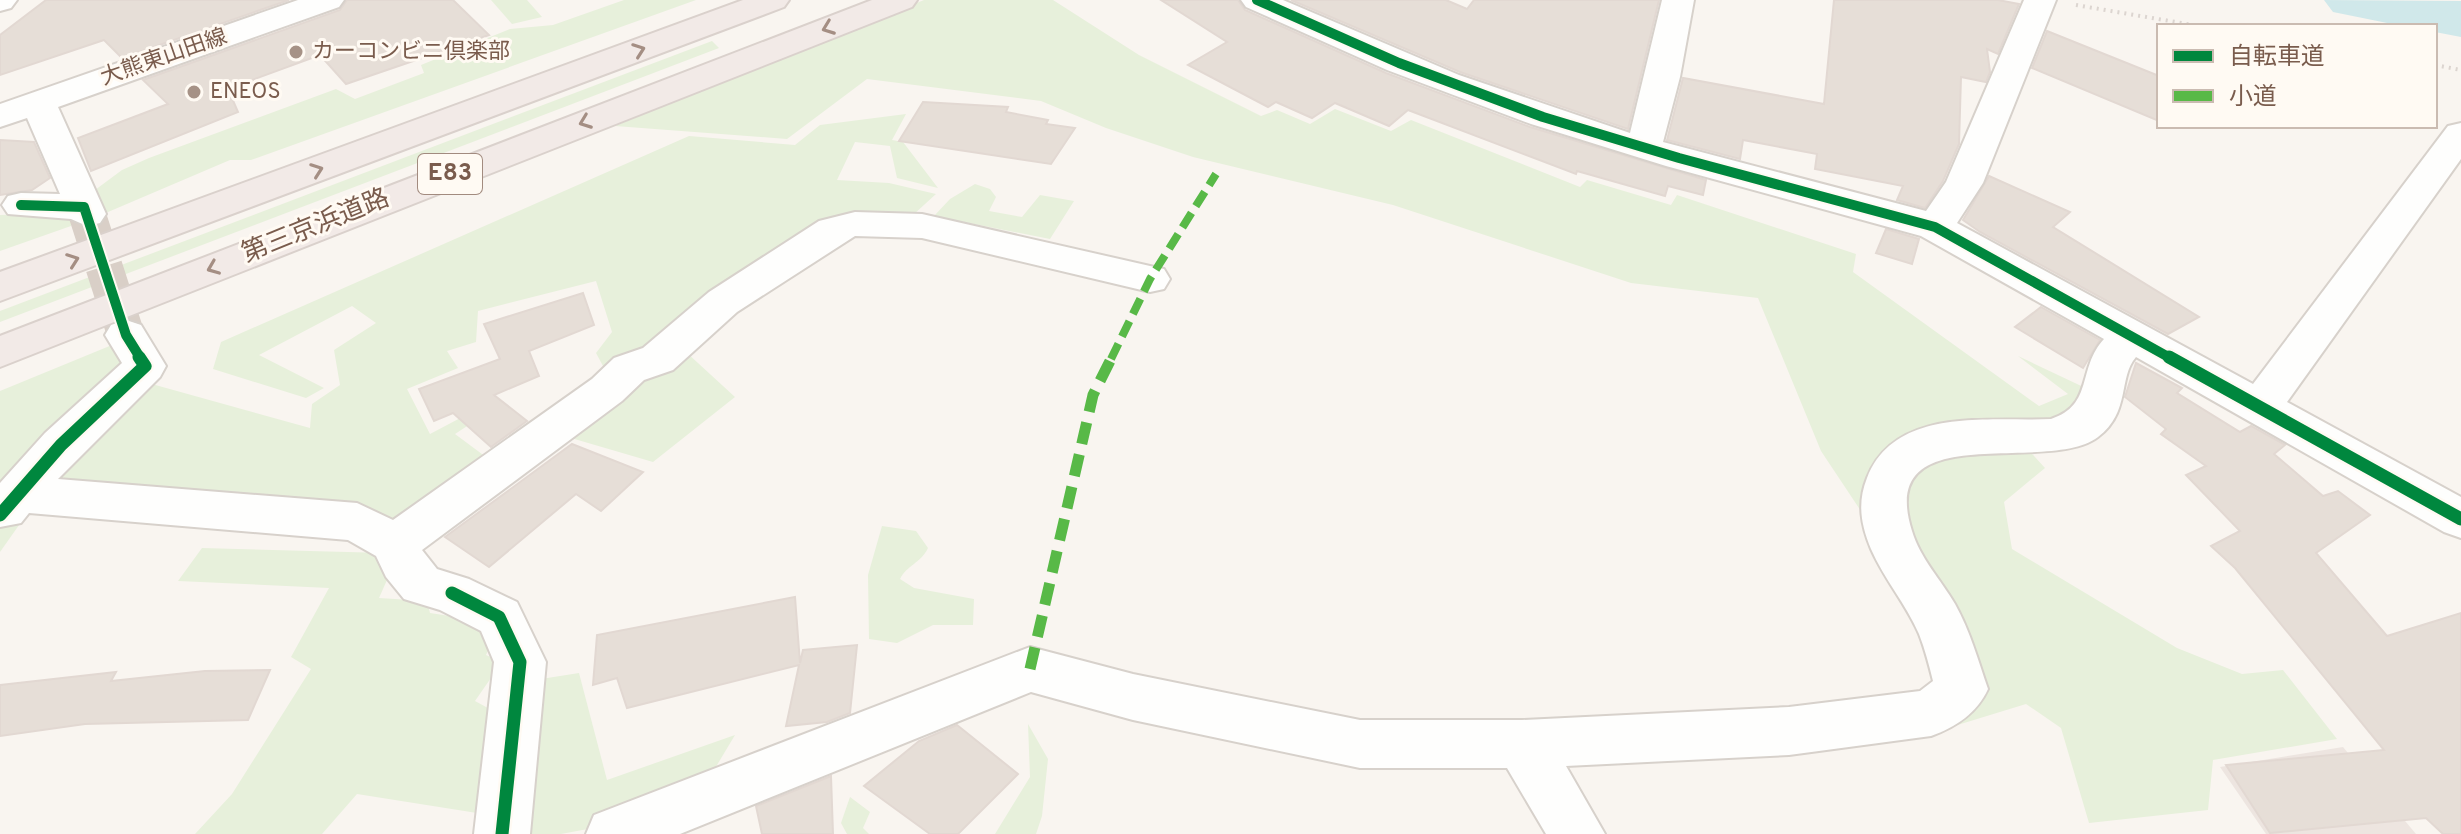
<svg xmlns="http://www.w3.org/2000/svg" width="2461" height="834" font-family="Overpass,'Noto Sans JP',sans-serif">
<rect width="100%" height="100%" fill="#f9f5f0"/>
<polygon fill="#ede5e0" points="2343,747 2416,834 2266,834 2220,767"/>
<g fill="#e7f0db">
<polygon points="491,0 527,0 542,17 512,24"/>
<polygon points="624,0 696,0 251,160 230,160 101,215 95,190 122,170 149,158 336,89 355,99 424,73 421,65 510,29 553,25"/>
<polygon points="924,0 1053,0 1139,55 1261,116 1277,110 1310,124 1335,109 1391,131 1411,120 1580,187 1587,180 1671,205 1677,195 1856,254 1853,272 2039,406 2068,394 2018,356 2094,392 2023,444 2045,468 2004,502 2012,549 2177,648 2242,674 2283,670 2337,739 2213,760 2208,810 2089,823 2061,728 2026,704 1951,727 1974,681 1821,451 1758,298 1631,283 1393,205 1193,157 1106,128 1041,101 867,79 787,139 615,126"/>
<polygon points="712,41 719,48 0,322 0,311"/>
<polygon points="906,114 892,140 903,142 938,188 897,178 890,146 855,142 837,180 889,183 936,194 913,215 857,217 686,352 735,397 653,462 554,433 610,379 596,353 612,332 596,281 478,311 476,342 447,351 458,368 407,389 430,434 483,406 487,413 455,434 494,463 411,526 44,482 141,381 310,428 312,404 340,385 334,350 376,323 352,306 259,355 324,388 306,398 213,369 221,342 689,136 795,145 820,125"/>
<polygon points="975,184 990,189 996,197 989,211 1022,217 1040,195 1074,201 1050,239 934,216 950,199"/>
<polygon points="71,213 71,226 0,251 0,215"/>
<polygon points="112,345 129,369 0,552 0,391"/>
<path d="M882,526L916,531L928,548C921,563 907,565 900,579L914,588L974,599L973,625H933L897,643L869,639L868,575Z"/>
<polygon points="202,548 385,553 391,571 379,598 427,601 430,613 489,622 495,636 486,655 502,662 475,701 499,714 477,813 357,794 322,834 195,834 232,794 311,669 291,657 329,588 178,581"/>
<polygon points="579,673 607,780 735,735 705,785 604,826 561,834 530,834 541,679"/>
<polygon points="1028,724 1048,759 1042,816 1036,834 995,834 1030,777"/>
<polygon points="850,797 870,812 863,828 869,834 847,834 841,823"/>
</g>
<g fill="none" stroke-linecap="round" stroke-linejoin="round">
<polygon fill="#d0e8ea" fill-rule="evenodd" points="2324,0 2461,1 2461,37 2435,32 2435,26 2402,26 2333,12"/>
</g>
<g fill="#e6ded7" stroke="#e2d8d2" stroke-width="2">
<polygon points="46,0 289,0 122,58 104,40 0,75 0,35"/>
<polygon points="347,0 453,0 489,35 346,84 320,55 252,80 257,86 231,96 238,112 91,171 78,138 168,104 143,80 340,10"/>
<polygon points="1161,0 1238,0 1245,10 1386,73 1530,127 1706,180 1703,195 1668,186 1665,196 1577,171 1576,174 1408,110 1389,126 1335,103 1312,118 1276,102 1268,107 1188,65 1227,42"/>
<polygon points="1291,0 1446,0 1467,9 1474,0 1659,0 1628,129 1460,72"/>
<polygon points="1834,0 1998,0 2019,4 1998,54 1987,49 1990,72 1986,82 1961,77 1959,144 1943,181 1925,208 1897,200 1903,186 1815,169 1817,154 1743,140 1740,159 1667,140 1683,78 1824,104"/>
<polygon points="2047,31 2159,76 2159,121 2032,68"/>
<polygon points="923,102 1008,107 1006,112 1048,120 1046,124 1075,128 1051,164 899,141"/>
<polygon points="0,140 34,142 50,178 32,190 0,195"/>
<polygon points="1989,176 2070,212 2053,227 2199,317 2168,334 1980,232 1963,220"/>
<polygon points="1886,229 1919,239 1912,264 1876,253"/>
<polygon points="583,293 594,325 529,351 539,376 494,395 527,421 491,447 453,413 434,421 419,389 500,359 484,324"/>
<polygon points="2041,307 2100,340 2083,368 2015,327"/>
<polygon points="2136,363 2182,388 2177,393 2240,432 2251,426 2285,445 2274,454 2323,496 2338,491 2370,515 2316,553 2387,636 2461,613 2461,834 2443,834 2426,818 2270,833 2226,765 2384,750 2235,568 2211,546 2240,531 2186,475 2206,466 2161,434 2166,429 2125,397"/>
<polygon points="572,444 643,472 601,511 576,494 489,567 445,537"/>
<polygon points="795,597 800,663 803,650 857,645 850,713 827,722 786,726 799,665 627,708 617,678 593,685 597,635"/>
<polygon points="270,670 248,720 85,724 0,736 0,685 116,672 111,681 205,671"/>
<polygon points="957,725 1018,774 958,834 930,834 864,786 919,741"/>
<polygon points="831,776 833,834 762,834 756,806"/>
</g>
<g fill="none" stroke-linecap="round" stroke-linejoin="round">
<polyline stroke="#d9cfc7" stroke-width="37" stroke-dasharray="37 18" stroke-linecap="butt" points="87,214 126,335"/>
<defs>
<g id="minor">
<polygon points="0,0 17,0 11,8 0,11"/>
<polygon points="298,0 344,0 339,7 58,107 106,214 100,223 87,226 71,219 8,214 2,205 8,196 21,193 60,194 27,118 0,127 0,104"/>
<path d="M1241,0H1283L1459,75L1630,133L1662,0H1694L1680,77L1663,142L1926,211L1946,182L2024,0H2056L1983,183L1957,223L2253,384L2448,126L2461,123V159L2287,402L2461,497V538L2444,532L2136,357C2118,377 2131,412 2098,437C2047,476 1875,414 1912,531C1920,558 1941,580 1955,604C1970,631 1978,660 1988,689C1977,713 1956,727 1931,736L1789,755L1566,766L1605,834H1546L1507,768H1360L1133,720L1031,692L680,834H586L594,815L1030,647L1133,674L1360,720H1522L1789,707L1920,691L1933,681C1929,665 1925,649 1919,634C1906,604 1884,579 1871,549C1861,525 1857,503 1867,478C1895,406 1990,422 2051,419C2094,405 2077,368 2104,339L1921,236L1666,166L1531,124L1387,70L1246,7Z"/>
<polygon points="855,212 922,214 1150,266 1164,269 1170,279 1164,289 1150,292 922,238 855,236 737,312 673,370 644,380 622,401 422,550 437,569 469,579 517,602 546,662 530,834 474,834 494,662 481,631 440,610 404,599 386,577 376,556 348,540 29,513 21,523 0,527 0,483 45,433 122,363 105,335 111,325 126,320 141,325 166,366 160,377 58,479 357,503 393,520 592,379 614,358 643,348 709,292 819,221"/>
</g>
<g id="highway">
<polygon points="743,0 789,0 784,7 0,301 0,272"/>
<polygon points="872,0 917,0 912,7 0,367 0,336"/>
</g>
</defs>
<use href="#minor" stroke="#d7d1cb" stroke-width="4"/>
<use href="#highway" stroke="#dad1cc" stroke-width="4"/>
<g stroke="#dcd5d0" stroke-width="4" stroke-dasharray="2 5" stroke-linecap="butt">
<polyline points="2076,5 2199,26"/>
<polyline points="2435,65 2461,70"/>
</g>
<use href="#minor" fill="#fefefd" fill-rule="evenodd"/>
<use href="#highway" fill="#f2eae7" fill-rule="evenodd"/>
<polyline stroke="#58b947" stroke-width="8" stroke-dasharray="17 8" stroke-linecap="butt" points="1111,359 1150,279 1216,174"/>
<polyline stroke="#58b947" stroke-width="11" stroke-dasharray="22 11" stroke-linecap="butt" points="1030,669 1093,395 1112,357"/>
<defs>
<g id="cycleway-far1">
<polyline points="1257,0 1399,63 1543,117 1679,158 1935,227 2172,359"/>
<polyline points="21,205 84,207 126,335 141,359"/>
</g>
<g id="cycleway">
<polyline points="2169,357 2461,519"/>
<polyline points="0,515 61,445 145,366 139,357"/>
<polyline points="452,593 499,617 520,662 502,834"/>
</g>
</defs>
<use href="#cycleway-far1" stroke="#fffaf3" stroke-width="14"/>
<use href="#cycleway" stroke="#fffaf3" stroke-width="18"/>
<use href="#cycleway-far1" stroke="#00873e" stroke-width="10"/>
<use href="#cycleway" stroke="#00873e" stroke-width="13"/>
</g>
<defs><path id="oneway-chevron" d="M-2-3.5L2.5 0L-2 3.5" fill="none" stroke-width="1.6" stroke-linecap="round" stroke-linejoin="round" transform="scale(2)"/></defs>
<g stroke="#a48e83">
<use href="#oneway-chevron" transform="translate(828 28) rotate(159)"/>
<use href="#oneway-chevron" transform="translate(639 50) rotate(-20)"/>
<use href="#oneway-chevron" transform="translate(585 122) rotate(159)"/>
<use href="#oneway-chevron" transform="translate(317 170) rotate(-20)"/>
<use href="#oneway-chevron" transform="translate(73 260) rotate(-20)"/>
<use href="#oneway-chevron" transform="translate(213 268) rotate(158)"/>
</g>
<g fill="#a69286" stroke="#fffaf3" stroke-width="3">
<circle cx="296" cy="52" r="8"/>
<circle cx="194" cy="92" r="8"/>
</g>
<g text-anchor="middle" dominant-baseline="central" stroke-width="6" stroke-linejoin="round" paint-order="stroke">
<g font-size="22" fill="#7a5c4d" stroke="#fffaf3" text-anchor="start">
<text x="312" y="52">カーコンビニ倶楽部</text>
<text x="210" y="92">ENEOS</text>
</g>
<g font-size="22" fill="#7a5c4d" stroke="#fffaf3">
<text transform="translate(164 58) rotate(-19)">大熊東山田線</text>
</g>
<rect fill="#fffaf3" stroke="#a28b7f" stroke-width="2" x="418" y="154" width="64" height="40" rx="6"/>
<g font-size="24" font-weight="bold" fill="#7a5c4d">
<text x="450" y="174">E83</text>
</g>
<g font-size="26" fill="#7a5c4d" stroke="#fffaf3">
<text transform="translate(316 227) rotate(-22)">第三京浜道路</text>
</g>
</g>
<rect x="2157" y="24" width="280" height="104" fill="#fffaf3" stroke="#cabbb1" stroke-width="2"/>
<rect x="2173" y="50" width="40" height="12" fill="#00873e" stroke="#cabbb1" stroke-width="2"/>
<text x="2229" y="64" font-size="24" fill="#7a5c4d">自転車道</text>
<rect x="2173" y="90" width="40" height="12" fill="#58b947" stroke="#cabbb1" stroke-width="2"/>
<text x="2229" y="104" font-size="24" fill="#7a5c4d">小道</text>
</svg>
